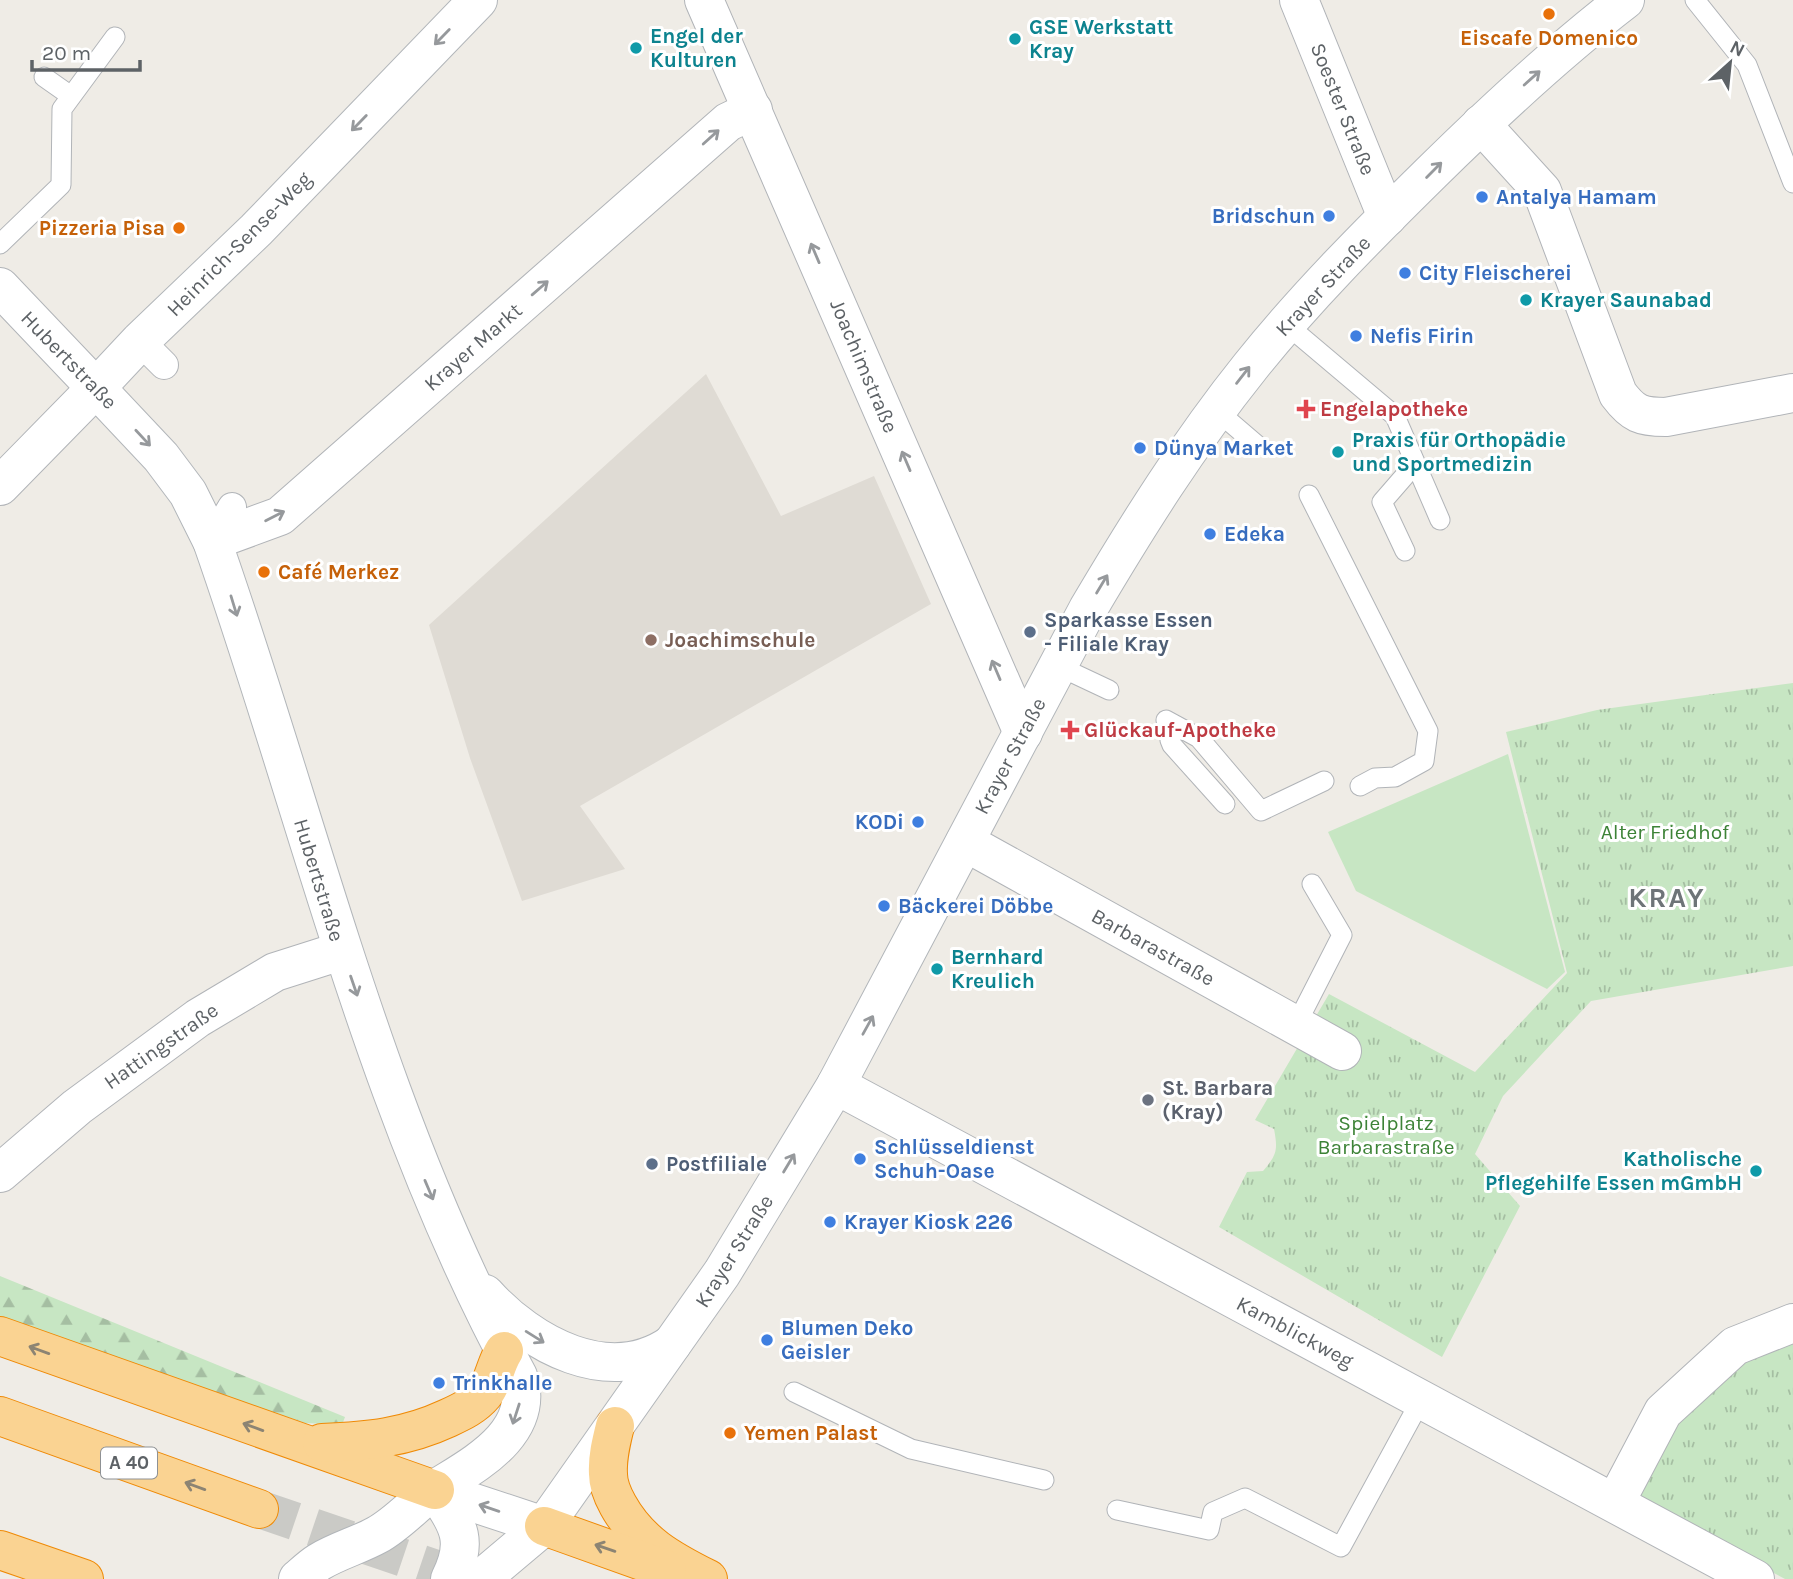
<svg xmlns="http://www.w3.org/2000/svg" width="1793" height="1579" font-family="Karla,sans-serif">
<defs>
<pattern id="forest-firs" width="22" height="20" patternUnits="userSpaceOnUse" patternTransform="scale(1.75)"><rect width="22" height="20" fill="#c7e6c3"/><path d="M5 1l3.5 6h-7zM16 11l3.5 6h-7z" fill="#a5bea2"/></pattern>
<pattern id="park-tufts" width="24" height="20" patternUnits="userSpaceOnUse" patternTransform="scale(1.75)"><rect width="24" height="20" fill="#c7e6c3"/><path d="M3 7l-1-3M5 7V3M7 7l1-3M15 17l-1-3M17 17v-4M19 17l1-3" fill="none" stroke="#a5bea2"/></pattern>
</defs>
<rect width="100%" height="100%" fill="#efece6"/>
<polygon fill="#dfdbd4" points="706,374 781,516 874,476 931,604 580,806 625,869 522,901 470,758 429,625"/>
<polygon fill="#c7e6c3" points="1508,754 1565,972 1547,989 1356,891 1328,832"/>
<polygon fill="url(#forest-firs)" points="0,1276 345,1417 342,1425 305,1423 0,1319"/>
<g fill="url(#park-tufts)">
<path d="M1793,683V966L1591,1001L1503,1096L1475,1154L1520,1206L1442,1357L1219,1227L1247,1172L1263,1171C1277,1155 1278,1150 1274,1129L1255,1120L1329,994L1475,1072L1567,973L1506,732L1597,710Z"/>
<polygon points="1793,1333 1793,1579 1785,1579 1635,1499 1674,1422 1740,1356"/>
</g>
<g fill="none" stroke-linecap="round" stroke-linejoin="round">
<polyline stroke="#cacac6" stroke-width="38" stroke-dasharray="38 19" stroke-linecap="butt" points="259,1509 466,1579"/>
<defs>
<g id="service">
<polyline points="1695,0 1747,65 1793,183"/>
<polyline points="44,77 71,96"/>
<polyline points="0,244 61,185 62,109 115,37"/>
<polyline points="1286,324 1395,416 1440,520"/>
<polyline points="1216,410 1258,446"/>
<polyline points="1309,495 1428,731 1424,761 1395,777 1375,778 1360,786"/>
<polyline points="1405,551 1382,502 1415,464"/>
<polyline points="1058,666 1109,690"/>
<polyline points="1166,720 1199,738 1261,811 1324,781"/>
<polyline points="1176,726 1170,740 1172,745 1225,804"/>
<polyline points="1296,1025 1342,935 1312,884"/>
<polyline points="794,1392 911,1449 1044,1480"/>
<polyline points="1117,1510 1209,1530 1213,1512 1245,1498 1341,1547 1421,1400"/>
</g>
<g id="pedestrian">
<polyline points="140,341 164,365"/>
<polyline points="212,541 232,507"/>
</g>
<g id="minor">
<polyline points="704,0 1023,733"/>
<polyline points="1299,0 1387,217"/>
<path d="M1481,124L1542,191L1618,394C1633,414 1641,417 1666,417L1793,393"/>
<polyline points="0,486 96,388"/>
<polyline points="212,541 280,516 728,122 753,110"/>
<polyline points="965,842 1342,1051"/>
<polyline points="836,1085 1755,1579"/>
<polyline points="0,1173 77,1107 198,1018 275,972 341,951"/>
<polyline points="1615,1503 1663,1412 1735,1346 1793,1323"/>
</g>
<polyline id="tertiary" points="0,287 96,388"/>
<g id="secondary">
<path d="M485,1294C530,1344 609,1388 672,1344"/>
<polyline points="435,1490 544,1526"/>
<path d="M435,1490C457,1524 470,1539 450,1579"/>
<path d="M298,1579C305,1573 311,1567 319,1562C337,1551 359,1545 377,1535C399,1523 416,1502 437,1488C475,1464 536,1433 518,1376C374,1111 311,823 212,541L188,493L161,457L96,388L140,341L256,230L478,0"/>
<path d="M481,1579L544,1526L722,1273L836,1085L1088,609C1137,526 1189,443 1250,367C1305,298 1368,235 1431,173C1493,112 1556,53 1625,0"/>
</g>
<g id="motorway">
<polyline points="0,1336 435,1490"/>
<polyline points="0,1416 259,1509"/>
<path d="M615,1426C611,1442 607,1458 608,1474C608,1485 613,1496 618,1505C639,1543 670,1560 708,1579"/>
<path d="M322,1443C368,1441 405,1438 448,1418C461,1412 474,1406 484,1394C494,1382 495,1365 504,1351"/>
<polyline points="544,1526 667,1570"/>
<polyline points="0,1550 84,1579"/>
</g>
</defs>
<use href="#service" stroke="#b1b4b8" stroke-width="21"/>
<use href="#pedestrian" stroke="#b1b4b8" stroke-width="30"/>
<use href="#minor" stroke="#b1b4b8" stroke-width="40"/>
<use href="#tertiary" stroke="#b1b4b8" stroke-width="40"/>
<use href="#secondary" stroke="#b2b6ba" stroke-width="40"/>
<use href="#motorway" stroke="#ef8a06" stroke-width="40"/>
<use href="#service" stroke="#fff" stroke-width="19"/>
<use href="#pedestrian" stroke="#fff" stroke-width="28"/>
<use href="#minor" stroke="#fff" stroke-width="38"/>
<use href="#tertiary" stroke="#fff" stroke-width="38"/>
<use href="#secondary" stroke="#fff" stroke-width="38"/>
<use href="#motorway" stroke="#fad392" stroke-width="38"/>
</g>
<defs><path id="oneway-shaft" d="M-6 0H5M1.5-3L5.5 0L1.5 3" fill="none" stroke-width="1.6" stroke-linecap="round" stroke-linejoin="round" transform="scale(1.75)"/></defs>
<g stroke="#96999c">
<use href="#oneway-shaft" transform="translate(442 37) rotate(134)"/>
<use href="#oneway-shaft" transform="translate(1532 78) rotate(-42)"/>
<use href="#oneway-shaft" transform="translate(359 123) rotate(134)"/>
<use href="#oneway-shaft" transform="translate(711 137) rotate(-42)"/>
<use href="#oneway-shaft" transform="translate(1434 170) rotate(-45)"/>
<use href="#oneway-shaft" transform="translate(815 253) rotate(-113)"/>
<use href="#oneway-shaft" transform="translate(540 288) rotate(-41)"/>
<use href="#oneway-shaft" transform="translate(1243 375) rotate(-52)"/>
<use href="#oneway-shaft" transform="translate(143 438) rotate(47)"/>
<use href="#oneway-shaft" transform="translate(906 461) rotate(-113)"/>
<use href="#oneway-shaft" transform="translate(275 516) rotate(-27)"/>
<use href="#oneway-shaft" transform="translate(1102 584) rotate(-59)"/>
<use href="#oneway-shaft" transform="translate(234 606) rotate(73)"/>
<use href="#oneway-shaft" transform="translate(996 670) rotate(-113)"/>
<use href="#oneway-shaft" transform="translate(354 986) rotate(71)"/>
<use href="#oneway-shaft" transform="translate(868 1025) rotate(-61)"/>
<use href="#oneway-shaft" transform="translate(789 1163) rotate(-59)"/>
<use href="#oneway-shaft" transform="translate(429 1190) rotate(67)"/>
<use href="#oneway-shaft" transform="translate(535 1337) rotate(32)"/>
<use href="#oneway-shaft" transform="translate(516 1414) rotate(108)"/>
<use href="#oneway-shaft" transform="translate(489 1508) rotate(-161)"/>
</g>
<g stroke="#8c8473">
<use href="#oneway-shaft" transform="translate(39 1350) rotate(-160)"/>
<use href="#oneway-shaft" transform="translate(253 1427) rotate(-160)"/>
<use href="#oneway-shaft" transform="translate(195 1486) rotate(-160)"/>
<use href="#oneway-shaft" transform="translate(605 1548) rotate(-161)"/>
</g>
<g fill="#e8710a" stroke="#fff" stroke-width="2.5">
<circle cx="1549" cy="14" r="7"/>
<circle cx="179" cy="228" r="7"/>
<circle cx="264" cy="572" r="7"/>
<circle cx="730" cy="1433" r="7"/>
</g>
<g fill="#0f9aa8" stroke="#fff" stroke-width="2.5">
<circle cx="1015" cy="39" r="7"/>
<circle cx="636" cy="48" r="7"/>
<circle cx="1526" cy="300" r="7"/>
<circle cx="1338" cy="452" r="7"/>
<circle cx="937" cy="969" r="7"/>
<circle cx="1756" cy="1171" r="7"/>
</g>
<g fill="#3f7fe0" stroke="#fff" stroke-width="2.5">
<circle cx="1482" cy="197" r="7"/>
<circle cx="1329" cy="216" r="7"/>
<circle cx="1405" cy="273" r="7"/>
<circle cx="1356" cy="336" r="7"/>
<circle cx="1140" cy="448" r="7"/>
<circle cx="1210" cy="534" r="7"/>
<circle cx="918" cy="822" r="7"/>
<circle cx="884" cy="906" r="7"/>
<circle cx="860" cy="1159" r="7"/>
<circle cx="830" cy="1222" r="7"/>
<circle cx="767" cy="1340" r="7"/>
<circle cx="439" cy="1383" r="7"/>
</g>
<g fill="#e0444e" stroke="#fff" stroke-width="2.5">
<path d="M1302.5 398.5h7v7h7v7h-7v7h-7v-7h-7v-7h7z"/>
<path d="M1066.5 719.5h7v7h7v7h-7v7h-7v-7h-7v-7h7z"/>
</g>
<g fill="#5c6f8a" stroke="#fff" stroke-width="2.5">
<circle cx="1030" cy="632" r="7"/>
<circle cx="652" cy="1164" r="7"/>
</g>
<circle fill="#8d6e63" stroke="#fff" stroke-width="2.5" cx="651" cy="640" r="7"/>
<circle fill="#6b7280" stroke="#fff" stroke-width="2.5" cx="1148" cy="1100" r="7"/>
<g text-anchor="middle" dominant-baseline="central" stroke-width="6" stroke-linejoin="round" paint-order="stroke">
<rect fill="#fff" stroke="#8e9194" stroke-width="2" x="101" y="1447.5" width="56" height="31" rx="5"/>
<g font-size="19" font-weight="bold" fill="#5d6266">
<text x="129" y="1463">A 40</text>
</g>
<g font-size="21" font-weight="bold" fill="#0d838f" stroke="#fff" text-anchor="start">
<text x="1029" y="27">GSE Werkstatt<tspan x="1029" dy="24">Kray</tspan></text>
<text x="650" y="36">Engel der<tspan x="650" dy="24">Kulturen</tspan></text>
<text x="1540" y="300">Krayer Saunabad</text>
<text x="1352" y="440">Praxis für Orthopädie<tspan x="1352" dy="24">und Sportmedizin</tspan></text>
<text x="951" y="957">Bernhard<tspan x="951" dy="24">Kreulich</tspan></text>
<text x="1742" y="1159" text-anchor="end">Katholische<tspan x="1742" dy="24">Pflegehilfe Essen mGmbH</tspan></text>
</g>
<g font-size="21" font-weight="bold" fill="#c56008" stroke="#fff" text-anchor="start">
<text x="1549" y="38" text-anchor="middle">Eiscafe Domenico</text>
<text x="165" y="228" text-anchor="end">Pizzeria Pisa</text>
<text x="278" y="572">Café Merkez</text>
<text x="744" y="1433">Yemen Palast</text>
</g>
<g font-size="21" fill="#5d6266" stroke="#fff">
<text transform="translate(1343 109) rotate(68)">Soester Straße</text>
<text transform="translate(239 244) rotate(-45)">Heinrich-Sense-Weg</text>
<text transform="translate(1323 286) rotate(-47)">Krayer Straße</text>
<text transform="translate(473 347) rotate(-41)">Krayer Markt</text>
<text transform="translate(69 360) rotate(46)">Hubertstraße</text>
<text transform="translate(864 366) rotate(67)">Joachimstraße</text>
<text transform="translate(1010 756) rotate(-62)">Krayer Straße</text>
<text transform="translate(319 880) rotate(73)">Hubertstraße</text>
<text transform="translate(1153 947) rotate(29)">Barbarastraße</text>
<text transform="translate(161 1046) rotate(-35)">Hattingstraße</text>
<text transform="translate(734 1251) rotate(-58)">Krayer Straße</text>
<text transform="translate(1295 1332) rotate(28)">Kamblickweg</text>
</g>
<g font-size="21" font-weight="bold" fill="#366cbe" stroke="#fff" text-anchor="start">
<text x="1496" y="197">Antalya Hamam</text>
<text x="1315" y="216" text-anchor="end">Bridschun</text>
<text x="1419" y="273">City Fleischerei</text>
<text x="1370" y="336">Nefis Firin</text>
<text x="1154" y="448">Dünya Market</text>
<text x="1224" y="534">Edeka</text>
<text x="904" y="822" text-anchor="end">KODi</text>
<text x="898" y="906">Bäckerei Döbbe</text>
<text x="874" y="1147">Schlüsseldienst<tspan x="874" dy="24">Schuh-Oase</tspan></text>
<text x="844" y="1222">Krayer Kiosk 226</text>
<text x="781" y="1328">Blumen Deko<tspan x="781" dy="24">Geisler</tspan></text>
<text x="453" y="1383">Trinkhalle</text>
</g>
<g font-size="21" font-weight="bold" fill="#be3a42" stroke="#fff" text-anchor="start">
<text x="1320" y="409">Engelapotheke</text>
<text x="1084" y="730">Glückauf-Apotheke</text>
</g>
<g font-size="21" font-weight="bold" fill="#4e5e75" stroke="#fff" text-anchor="start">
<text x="1044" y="620">Sparkasse Essen<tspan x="1044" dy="24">- Filiale Kray</tspan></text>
<text x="666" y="1164">Postfiliale</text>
</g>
<g font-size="21" font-weight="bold" fill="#785e54" stroke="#fff" text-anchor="start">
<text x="665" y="640">Joachimschule</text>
</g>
<g font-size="21" fill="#3d8337" stroke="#fff">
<text x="1665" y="832">Alter Friedhof</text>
<text x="1386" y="1123">Spielplatz<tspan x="1386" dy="24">Barbarastraße</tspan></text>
</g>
<g font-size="21" font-weight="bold" fill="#5b616d" stroke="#fff" text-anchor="start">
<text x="1162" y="1088">St. Barbara<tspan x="1162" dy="24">(Kray)</tspan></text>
</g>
<g font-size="28" font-weight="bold" letter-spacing="2" fill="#6e7478" stroke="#fff">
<text x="1667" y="897">KRAY</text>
</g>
</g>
<g transform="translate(1730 63) rotate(27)" stroke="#ffffff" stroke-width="5" paint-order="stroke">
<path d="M0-5L12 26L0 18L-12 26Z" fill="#5d6266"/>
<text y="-10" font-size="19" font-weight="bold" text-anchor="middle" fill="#5d6266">N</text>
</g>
<path d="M32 60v10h108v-10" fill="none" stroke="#5d6266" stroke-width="3.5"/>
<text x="42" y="60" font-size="21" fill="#5d6266" stroke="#ffffff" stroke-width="5" paint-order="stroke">20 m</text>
</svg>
